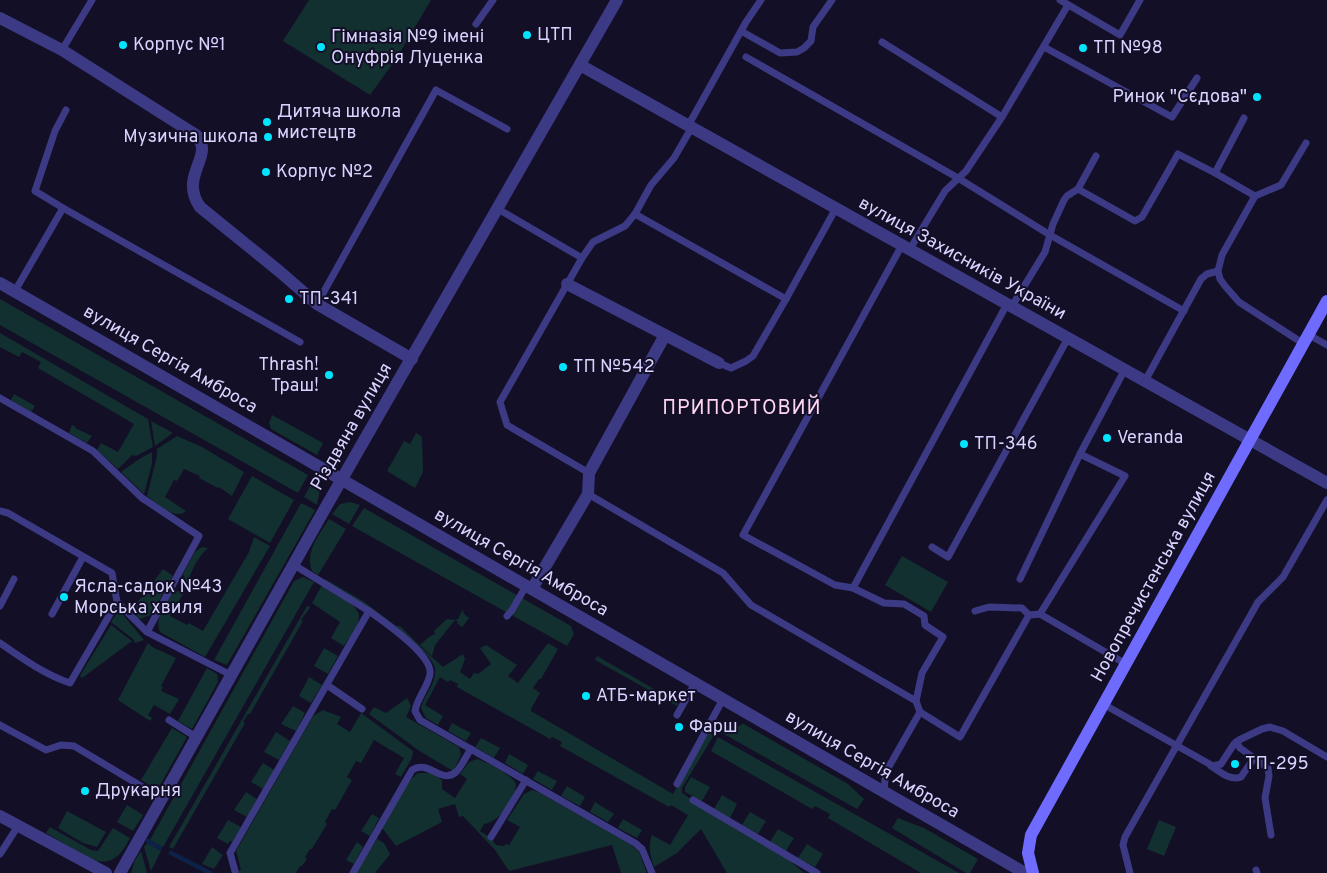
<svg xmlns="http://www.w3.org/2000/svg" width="1327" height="873" font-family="Overpass,sans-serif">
<rect width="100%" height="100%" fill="#130f26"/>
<g fill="#12302f">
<polygon points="309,0 431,0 396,59 370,95 283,41"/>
<polygon points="0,299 308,475 298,493 0,325"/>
<polygon points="0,333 148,419 153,447 136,456 132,455 118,469 97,450 101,443 118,452 134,424 38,368 41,362 22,352 19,357 0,347"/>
<polygon points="14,394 35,406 31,412 11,400"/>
<polygon points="272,415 323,443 317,455 271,429 269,423"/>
<polygon points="151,421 173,433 155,446"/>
<polygon points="72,425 76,427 75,428 92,436 87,443 69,433"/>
<polygon points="416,433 422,437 423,472 415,488 387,471 404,441 410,444"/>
<path d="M177,436L202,447L244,472L232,496L219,487L218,488L199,478L200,476L184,469L177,481L174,480L165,497L186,511C174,521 158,504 147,496L157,456V449Z"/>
<polygon points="152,452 152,464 144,494 121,472 139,459"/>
<polygon points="252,476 294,500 270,543 228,519"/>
<polygon points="314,479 320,490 317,505 304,497"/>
<polygon points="350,502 360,505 349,524 332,514 340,504"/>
<polygon points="301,503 315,510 227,665 214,660"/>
<polygon points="364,508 571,626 574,634 567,646 352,526"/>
<path d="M329,519L346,529L318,575L312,571C305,551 319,535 329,519Z"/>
<path d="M254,537L270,546L205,657L160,632C154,618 166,604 173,592L180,591L183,594L170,616L187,625L189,623L203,631L249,552Z"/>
<path d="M202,547L208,548C197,558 193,568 188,581L186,582L183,574L195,552Z"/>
<polygon points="902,556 948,582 931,612 885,585"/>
<polygon points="163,569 173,576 151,615 140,619 136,617 137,613 133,610 133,606 144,595"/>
<polygon points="303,577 314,582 163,847 150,840 294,581"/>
<path d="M325,579L363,601L396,626H400L422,648L443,667L463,654L465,659L460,672L470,679L474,673L478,674L491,664L480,648L486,645L517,665L508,676L518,683L548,643L558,649L541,679H539L533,688L540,693L531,709V711L673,794L709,732L714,735L682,788V793L733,827L790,861L804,873H727L701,829L677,853L654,867C650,856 648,846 652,835L670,845L688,815L671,805L669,807L560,746L562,742L552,737L550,739L457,687L458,684L450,680L448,682L443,679L444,676L443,679L440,677L425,705L443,716L438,725L426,718L421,708C424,695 437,683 435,668C431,646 345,594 324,580Z"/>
<path d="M322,585C332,591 361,605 359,618C358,627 349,638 344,646L331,638L340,622L312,603Z"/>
<polygon points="307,606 310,607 310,608 301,620 303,621 250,714 248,714 243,722 245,723 173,849 169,847"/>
<polygon points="119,610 144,640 135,643 133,639 111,622"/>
<polygon points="464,610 463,613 469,618 462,627 457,623 458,621 455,620 435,645 432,656 420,645 429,637 435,634 434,631 447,619 453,620 458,619 462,611"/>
<polygon points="111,625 132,641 82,678 80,676 84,669"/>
<polygon points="148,643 152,647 176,658 161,686 163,687 161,691 179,699 170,714 154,705 148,715 152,718 150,721 118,700"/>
<polygon points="324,648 338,656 328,674 314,666"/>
<polygon points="597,656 678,703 677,706 595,660"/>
<polygon points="207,668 217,674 218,682 192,729 178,721"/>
<polygon points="309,677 322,685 311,703 299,696"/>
<polygon points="407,698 411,706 406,717 459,747 461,755 453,771 418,750 369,714 374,707 386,713"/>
<polygon points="293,706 305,713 296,731 281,724"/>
<polygon points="323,710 341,717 337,724 350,732 361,713 413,751 412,758 401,777 395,774 404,758 374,740 361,763 356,761 347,777 352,780 335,810 332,809 325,822 327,824 312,849 310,849 305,857 307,859 302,866 300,866 296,873 232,873 241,870 236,851 313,716"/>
<polygon points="452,723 471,733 466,741 448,731"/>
<polygon points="742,723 848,784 864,799 857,809 722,733 724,729 742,725"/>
<polygon points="172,728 187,737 159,787 153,787 141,780"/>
<polygon points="276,732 290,741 279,760 264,752"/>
<polygon points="718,737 959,873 921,873 828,818 830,814 815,806 812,809 711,751"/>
<polygon points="481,738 500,748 494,758 475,747"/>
<polygon points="509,754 528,765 523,774 505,763"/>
<path d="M477,759C487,762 511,774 516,784C516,797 499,823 484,824L480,831L491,838L496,845L504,846L506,844L509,845L520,827L507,820L524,794L532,790L540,793L630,844L639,852L647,873H621L612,845L509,871L495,850L463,816L459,817L455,804L438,809L442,822L396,846L382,828L409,781L418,773H431L442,780V789L455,798L467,779L460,774L469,762Z"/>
<polygon points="263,763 274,770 263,789 251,782"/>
<polygon points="538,771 557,781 552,790 533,779"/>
<polygon points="691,777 710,787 702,801 685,792 685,787"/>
<polygon points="567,786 585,797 580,806 561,796"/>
<polygon points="246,792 257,799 247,817 234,810"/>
<polygon points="722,795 737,804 730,818 714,809"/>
<polygon points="595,802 614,814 608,822 590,812"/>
<polygon points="127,805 143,815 133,831 117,822"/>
<polygon points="67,811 106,832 97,847 83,843 58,828"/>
<polygon points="750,812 766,821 758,834 742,825"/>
<polygon points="372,814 379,818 370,836 361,831"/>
<polygon points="898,818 924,828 978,859 970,873 966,873 892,828"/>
<polygon points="623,819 642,830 637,838 618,828"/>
<polygon points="228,820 241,827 232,842 230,841 228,844 217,838"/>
<polygon points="1159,820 1176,827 1164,856 1147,849"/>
<path d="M50,827L91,850L98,851L113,828L130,838C122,854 113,866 93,860L46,833Z"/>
<polygon points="778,829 794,838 786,851 770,842"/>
<polygon points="377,839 384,843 390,854 375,873 356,873"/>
<polygon points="357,842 363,847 354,864 346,860"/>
<polygon points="147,843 161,851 151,871 144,847"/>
<polygon points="807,844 823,854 815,867 798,858"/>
<polygon points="212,847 223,855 214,869 202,864"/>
<polygon points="141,851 147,873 131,873 135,860"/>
</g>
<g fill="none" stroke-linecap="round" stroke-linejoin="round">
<g stroke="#0c2248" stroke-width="4.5">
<polyline points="148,841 160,848"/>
<polyline points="171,853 210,873"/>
</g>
<g stroke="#3d3a85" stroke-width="7">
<polyline points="1060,0 1120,35 1140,0"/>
<polyline points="476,24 493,0"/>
<polyline points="741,31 780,53 797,52 804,48 811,41 813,27 832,0"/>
<polyline points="882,42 1002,117"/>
<polyline points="1044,47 1172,117 1197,78"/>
<polyline points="62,50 92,0"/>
<polyline points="746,57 958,178 1050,235 1184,311"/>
<polyline points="1244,118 1215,173 1255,196"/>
<polyline points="688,126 746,22 761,0"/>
<polyline points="692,127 674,158 651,185 635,214 786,299 836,208"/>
<polyline points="1078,189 1135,221 1142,217 1178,154 1215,173"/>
<polyline points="63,208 35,191 55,131 66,110"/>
<polyline points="498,209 582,258 593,242 625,226 635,214"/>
<polyline points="902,245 743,535 835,585 853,588 884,603 904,604 924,616 925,625 943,637 922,673 916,701"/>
<polyline points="910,249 945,191 966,171 1002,117 1068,5"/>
<polyline points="582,258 500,402 507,425 589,473"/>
<polyline points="15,291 63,208 300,342"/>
<polyline points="317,304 436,90 507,129"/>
<polyline points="1012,306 1045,252 1053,224 1064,200 1067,196 1078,189 1096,156"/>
<polyline points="1309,335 1327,345"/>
<polyline points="1304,344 1239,302 1225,286 1220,279 1218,271 1222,255 1255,196 1281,185 1306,143"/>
<polyline points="719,363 731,368 746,361 753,356 786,299"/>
<polyline points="1145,381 1201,279 1207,274 1218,271"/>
<polyline points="0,398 93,451 142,498 199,536 147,632"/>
<polyline points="1080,454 1125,476 1040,614 1126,664"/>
<polyline points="588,494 723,573 751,605 916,701 920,712 887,770 885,779 884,792"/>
<polyline points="0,511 8,513 112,573 117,602 147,632 231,675"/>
<polyline points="932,547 948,557 1068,338"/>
<polyline points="1020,579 1080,454 1125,369"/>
<polyline points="853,588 1007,304"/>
<polyline points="0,606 14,579"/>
<path d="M369,611C383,621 433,655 430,674C428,687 417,698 415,711L420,720L635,843L642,849L652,873"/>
<polyline points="975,611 989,607 1022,608 1029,615"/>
<polyline points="52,614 83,557"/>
<polyline points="507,616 512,610 526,586"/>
<path d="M0,643C23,659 44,674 70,683L117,602"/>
<polyline points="327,685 362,709"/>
<polyline points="1103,704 1213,766 1221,764 1234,744 1239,740 1262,729 1270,727 1283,731 1327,757"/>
<polyline points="920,712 960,737 1029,615 1040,614"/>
<polyline points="677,715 695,683"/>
<polyline points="169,720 196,737"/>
<polyline points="0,725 46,750 61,745 74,746 161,798"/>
<polyline points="1236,742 1240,748 1268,768 1269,776 1265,798 1271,835"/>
<path d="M1211,766C1220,772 1230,781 1241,777L1254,758"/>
<polyline points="677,784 723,699"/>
<polyline points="693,800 817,873"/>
<polyline points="491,837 526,780"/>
<polyline points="0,854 18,826"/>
<polyline points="1256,870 1257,873"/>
<polyline points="235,871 230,853 369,611 294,565"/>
<path d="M353,873L412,770C429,759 441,785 456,772C462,766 466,756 471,749"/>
<polyline points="1130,873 1123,845 1125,837 1258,602 1283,577 1327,500"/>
</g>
<g stroke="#3d3a85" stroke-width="12">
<path d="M0,18L62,50L196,135C216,156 178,175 200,207L279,271L317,304L412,359"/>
<polyline points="580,65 1327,483"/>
<polyline points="0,283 1025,873"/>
<polyline points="567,284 719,363"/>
<polyline points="532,589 588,494 589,473 665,335"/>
<polyline points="0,816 106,873"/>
<polyline points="120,873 323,512 617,0"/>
</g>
<polyline stroke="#6f6bff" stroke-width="12" points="1033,873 1028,853 1031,835 1327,301"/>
</g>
<g fill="#00e5ff" stroke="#130f26" stroke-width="2">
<circle cx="527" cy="35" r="5"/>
<circle cx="123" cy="45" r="5"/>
<circle cx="321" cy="47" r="5"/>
<circle cx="1083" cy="48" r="5"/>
<circle cx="1257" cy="97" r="5"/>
<circle cx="267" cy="122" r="5"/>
<circle cx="268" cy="137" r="5"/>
<circle cx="266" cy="172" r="5"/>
<circle cx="289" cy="299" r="5"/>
<circle cx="563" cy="367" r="5"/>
<circle cx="329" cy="375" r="5"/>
<circle cx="1107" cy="438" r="5"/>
<circle cx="964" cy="444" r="5"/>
<circle cx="64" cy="597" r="5"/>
<circle cx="586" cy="696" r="5"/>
<circle cx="679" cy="727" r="5"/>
<circle cx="1235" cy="764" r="5"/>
<circle cx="85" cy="791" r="5"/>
</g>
<g text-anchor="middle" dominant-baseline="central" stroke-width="4" stroke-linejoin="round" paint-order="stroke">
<g font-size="18" fill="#d9d4ff" stroke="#130f26" text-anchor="start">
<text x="537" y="35">ЦТП</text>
<text x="331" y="37">Гімназія №9 імені<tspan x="331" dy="21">Онуфрія Луценка</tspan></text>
<text x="133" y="45">Корпус №1</text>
<text x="1093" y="48">ТП №98</text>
<text x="1247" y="97" text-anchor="end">Ринок "Сєдова"</text>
<text x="277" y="112">Дитяча школа<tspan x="277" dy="21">мистецтв</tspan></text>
<text x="258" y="137" text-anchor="end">Музична школа</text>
<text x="276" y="172">Корпус №2</text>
<text x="299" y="299">ТП-341</text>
<text x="319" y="365" text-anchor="end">Thrash!<tspan x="319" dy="21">Траш!</tspan></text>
<text x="573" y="367">ТП №542</text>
<text x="1117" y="438">Veranda</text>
<text x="974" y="444">ТП-346</text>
<text x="74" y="587">Ясла-садок №43<tspan x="74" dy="21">Морська хвиля</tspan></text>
<text x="596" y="696">АТБ-маркет</text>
<text x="689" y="727">Фарш</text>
<text x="1245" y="764">ТП-295</text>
<text x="95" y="791">Друкарня</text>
</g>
<g font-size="18" fill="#d9d4ff" stroke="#130f26">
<text transform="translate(962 259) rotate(29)">вулиця Захисників України</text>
<text transform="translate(170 360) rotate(30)">вулиця Сергія Амброса</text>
<text transform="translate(352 427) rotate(-60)">Різдвяна вулиця</text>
<text transform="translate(521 563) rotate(30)">вулиця Сергія Амброса</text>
<text transform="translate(1154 577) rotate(-61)">Новопречистенська вулиця</text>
<text transform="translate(872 765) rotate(30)">вулиця Сергія Амброса</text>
</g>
<g font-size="20" letter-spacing="1" fill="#ffd6f0" stroke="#130f26">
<text x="742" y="409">ПРИПОРТОВИЙ</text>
</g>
</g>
</svg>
